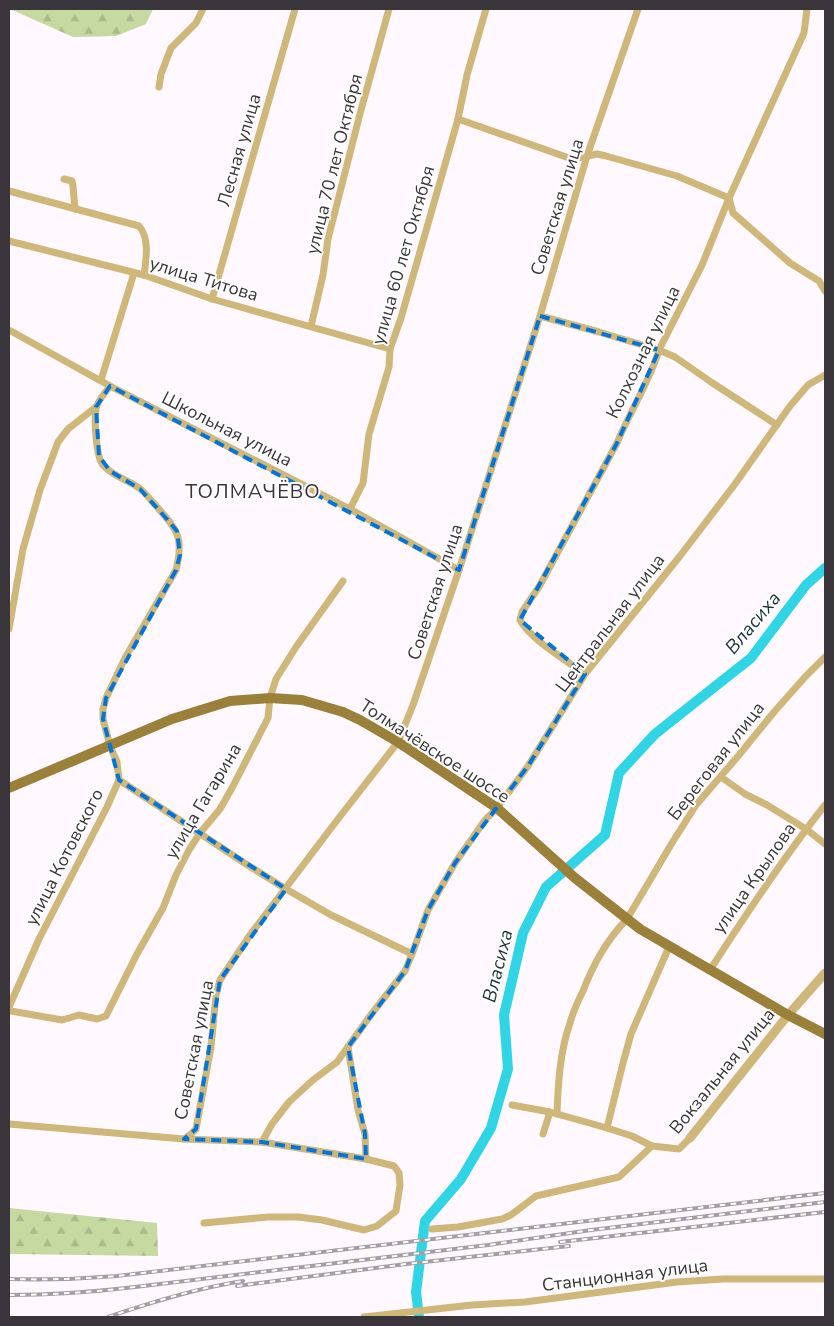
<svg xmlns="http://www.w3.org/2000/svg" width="834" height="1326" font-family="'Nunito Sans',sans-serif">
<defs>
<pattern id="forest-firs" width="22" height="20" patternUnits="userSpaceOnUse" patternTransform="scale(1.25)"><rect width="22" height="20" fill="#c5d9a1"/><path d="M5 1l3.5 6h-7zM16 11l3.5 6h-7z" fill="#aabb8b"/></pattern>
</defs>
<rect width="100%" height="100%" fill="#fff8ff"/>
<g fill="url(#forest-firs)">
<polygon points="10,9 153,9 146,24 116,36 73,37"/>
<polygon points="9,1208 157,1223 158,1256 9,1254"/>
</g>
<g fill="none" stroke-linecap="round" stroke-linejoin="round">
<polyline stroke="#2fd5e5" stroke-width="10" points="419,1317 416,1292 425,1221 461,1179 491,1128 508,1069 504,1015 523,933 546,887 605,835 619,773 655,734 751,658 806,585 825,568"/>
<g stroke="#cfb779" stroke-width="7">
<polyline points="159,87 161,74 171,48 196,23 203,9"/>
<polyline points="458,119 569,158 578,158 597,154 606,156 677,176 729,198 733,213 790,263 819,281 825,291"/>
<polyline points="64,179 72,181 73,186 75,209"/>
<path d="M9,191L139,226C150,238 146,261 144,275"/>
<polyline points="9,241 144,275 212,299 390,349"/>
<polyline points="212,299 295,9"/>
<polyline points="540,316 599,332 659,350 675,357 711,382 777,425"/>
<polyline points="311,326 323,275 328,239 361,110 389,9"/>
<polyline points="9,330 110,386 350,509 459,570"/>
<polyline points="101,380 134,273"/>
<polyline points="350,509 363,483 369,434 389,367 390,349 401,318 458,119 467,75 486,9"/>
<polyline points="9,629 23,549 40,490 58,442 68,429 96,407"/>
<path d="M585,674C566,660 531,640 520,620L522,612L540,585L617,443C630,411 649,383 659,350L702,265L729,198L804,33L807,9"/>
<polyline points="721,777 745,794 767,805 806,829 825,844"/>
<polyline points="119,780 246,864 286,889 331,915 412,954"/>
<path d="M710,970C746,914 784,857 825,805"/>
<path d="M9,1007L39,939L107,807L119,780L117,762L110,746L103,719V709L106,698L125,658L176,570C184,538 178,531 158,508C152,502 146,493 139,488C128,480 112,476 103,465C96,457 94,420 96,409C97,401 106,392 110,386"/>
<polyline points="9,1008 11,1011 62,1020 79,1015 97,1019 106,1016 137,954 163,908 176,875 189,850 200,833 220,809 232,788 268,718 270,698 276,679 296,647 343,581"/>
<polyline points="348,1047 358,1110 365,1134 366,1159"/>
<polyline points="512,1105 550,1112 607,1128 632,1136 652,1146 679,1149 690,1138"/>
<path d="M557,1114C558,1084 560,1051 570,1023C573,1012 578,1001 583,991C594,963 606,941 627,919L672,843L696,805L739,755L774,712L805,677L825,657"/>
<polyline points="9,1124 184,1139 262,1142 366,1159 394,1166 399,1173 400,1185 396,1211 377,1226 364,1230 322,1220 298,1217 268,1217 204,1223"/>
<polyline points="607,1128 623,1063 631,1034 669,947"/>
<polyline points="543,1134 550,1112"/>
<polyline points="184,1139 191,1134 196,1129 211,1047 216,995 220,980 250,935 338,819 398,742 413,705 459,570 540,316 587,156 638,9"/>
<polyline points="262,1142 272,1124 289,1102 313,1080 337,1062 370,1016 405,971 412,954 428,910 455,863 485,820 497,808 528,766 585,674 680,556 735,484 790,406 808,385 825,375"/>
<polyline points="432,1229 458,1227 502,1219 511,1215 536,1196 619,1177 652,1146"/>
<polyline points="364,1317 472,1305 525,1302 677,1282 723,1279 825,1279"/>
</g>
<polyline stroke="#cfb779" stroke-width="9" points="690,1138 788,1015 825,973"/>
<polyline stroke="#9a8038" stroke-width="10" points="9,788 172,719 230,701 270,698 302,700 343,712 360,720 398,742 497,808 575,878 640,929 788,1015 825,1034"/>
<defs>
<g id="rail">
<polyline points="560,1242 825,1212"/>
<path d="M9,1279C45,1280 81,1279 117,1276L825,1193"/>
<polyline points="237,1286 406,1264 569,1246"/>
<path d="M9,1295C51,1295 93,1292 135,1287L488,1245L591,1230L825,1202"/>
<path d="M108,1317C152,1302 197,1288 243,1281"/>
</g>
</defs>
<use href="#rail" stroke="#a49ea4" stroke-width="4"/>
<use href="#rail" stroke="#fff" stroke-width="2" stroke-dasharray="5.5" stroke-linecap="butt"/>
</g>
<path fill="none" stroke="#0175dc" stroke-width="4" stroke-dasharray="10 6" stroke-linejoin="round" d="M540,316L659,350L617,443L520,620L585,674L528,766L455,863L428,910L405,971L348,1047L365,1134L366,1159L262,1142L184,1139L196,1129L220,980L286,889L119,780L103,719L106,698L176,570L180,555L177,531L165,517L140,489L110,471L99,456L96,407L110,386L459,570Z"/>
<g text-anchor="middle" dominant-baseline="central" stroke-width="4" stroke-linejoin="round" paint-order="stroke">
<g font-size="18" fill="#3a353a" stroke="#fff">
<text transform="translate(239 150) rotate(-74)">Лесная улица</text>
<text transform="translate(334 164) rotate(-76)">улица 70 лет Октября</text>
<text transform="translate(557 207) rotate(-73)">Советская улица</text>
<text transform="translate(403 255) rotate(-74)">улица 60 лет Октября</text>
<text transform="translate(204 279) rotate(17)">улица Титова</text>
<text transform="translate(643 352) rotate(-64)">Колхозная улица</text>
<text transform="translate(227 429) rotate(27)">Школьная улица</text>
<text transform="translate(435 592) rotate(-72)">Советская улица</text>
<text transform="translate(610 623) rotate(-53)">Центральная улица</text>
<text transform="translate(435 751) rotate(33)">Толмачёвское шоссе</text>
<text transform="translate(716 761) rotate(-52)">Береговая улица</text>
<text transform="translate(203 801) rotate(-59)">улица Гагарина</text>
<text transform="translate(64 857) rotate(-63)">улица Котовского</text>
<text transform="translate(754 878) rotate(-55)">улица Крылова</text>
<text transform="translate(194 1050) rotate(-79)">Советская улица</text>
<text transform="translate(722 1071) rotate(-51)">Вокзальная улица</text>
<text transform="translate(625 1275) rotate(-7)">Станционная улица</text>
</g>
<g font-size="19" font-style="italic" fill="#193335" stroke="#fff">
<text transform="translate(753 623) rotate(-50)">Власиха</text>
<text transform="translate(498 966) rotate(-76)">Власиха</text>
</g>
<g font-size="20" letter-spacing="1" fill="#3c323b" stroke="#fff">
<text x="253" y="491">ТОЛМАЧЁВО</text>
</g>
</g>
<rect width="834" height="1326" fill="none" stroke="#3a353a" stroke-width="20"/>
</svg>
